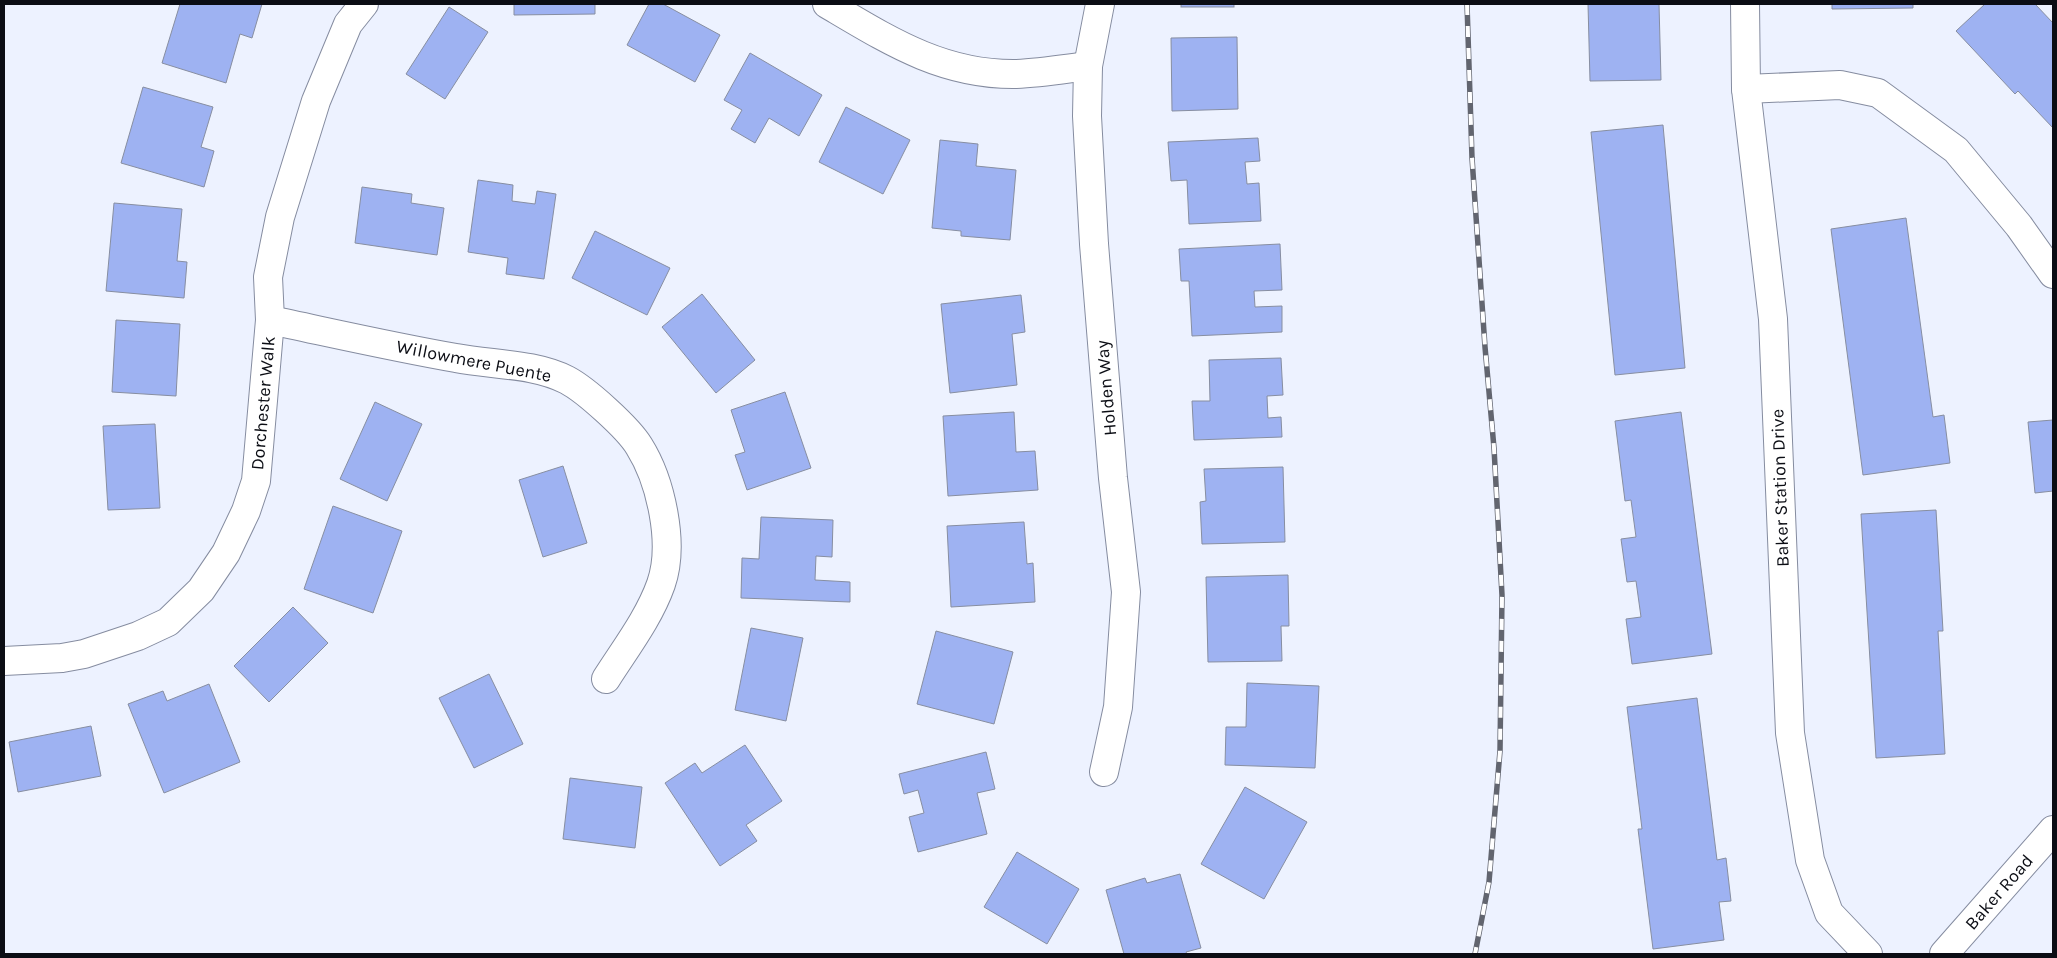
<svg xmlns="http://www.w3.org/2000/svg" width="2057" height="958" font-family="Karla,sans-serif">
<rect width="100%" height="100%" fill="#edf2ff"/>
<g fill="#9eb2f2" stroke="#878ea1">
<polygon points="180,4 262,4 252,38 240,34 226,83 162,63"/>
<polygon points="514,4 595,4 595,14 514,15"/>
<polygon points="649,4 663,4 720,35 695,82 627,45"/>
<rect x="1181" y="4" width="53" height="3"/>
<polygon points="1588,4 1659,4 1661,80 1590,81"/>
<polygon points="1832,4 1913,4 1913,8 1832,9"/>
<polygon points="1985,4 2035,4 2053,23 2053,128 2018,91 2015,94 1956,31"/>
<polygon points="449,7 488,32 445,99 406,74"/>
<polygon points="1237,37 1238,109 1172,111 1171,38"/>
<polygon points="750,53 822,95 799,136 769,118 755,143 731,129 742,110 724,100"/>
<polygon points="143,87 213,107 201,147 214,151 204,187 121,163"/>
<polygon points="846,107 910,140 883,194 819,162"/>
<polygon points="1663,125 1685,368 1615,375 1591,132"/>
<polygon points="1258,138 1260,161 1245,162 1247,184 1259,183 1261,221 1189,224 1187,180 1171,181 1168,142"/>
<polygon points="940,140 978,144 976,166 1016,170 1010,240 961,236 961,231 932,228"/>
<polygon points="478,180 513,185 512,201 535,204 537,191 556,194 544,279 506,274 508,258 468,252"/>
<polygon points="362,187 412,194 411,203 444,208 437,255 355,243"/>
<polygon points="114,203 182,209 177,261 187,262 184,298 106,291"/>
<polygon points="1906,218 1933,417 1944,415 1950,463 1863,475 1831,229"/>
<polygon points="595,231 670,268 647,315 572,278"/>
<polygon points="1280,244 1282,290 1254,291 1255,307 1282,306 1282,332 1192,336 1189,281 1181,281 1179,249"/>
<polygon points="702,294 755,360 716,393 662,327"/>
<polygon points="1021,295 1025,332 1012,334 1017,385 950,393 941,304"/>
<polygon points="116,320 180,324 176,396 112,392"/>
<polygon points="1281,358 1283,395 1267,396 1268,418 1281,417 1282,437 1194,440 1192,401 1210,401 1209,360"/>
<polygon points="785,392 811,468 747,490 735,455 745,452 731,410"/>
<polygon points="375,402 422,424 387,501 340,479"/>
<polygon points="1014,412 1016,452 1035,451 1038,490 948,496 943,416"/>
<polygon points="1681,412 1712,654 1632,664 1626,619 1641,617 1636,581 1627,582 1621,539 1636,537 1631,500 1625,501 1615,421"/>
<polygon points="2053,420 2053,491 2035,493 2028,422"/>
<polygon points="155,424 160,508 108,510 103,426"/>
<polygon points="563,466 587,543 543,557 519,480"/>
<polygon points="1283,467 1285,542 1202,544 1200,502 1206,501 1204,469"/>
<polygon points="333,506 402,531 373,613 304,589"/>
<polygon points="1936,510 1943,631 1938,631 1945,754 1876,758 1861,514"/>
<polygon points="761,517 833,520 832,557 816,556 815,580 850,582 850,602 741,598 742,558 759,559"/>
<polygon points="1024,522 1027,564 1033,563 1035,602 951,607 947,526"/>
<polygon points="1288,575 1289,626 1281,626 1282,661 1208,662 1206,577"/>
<polygon points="293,607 328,643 269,702 234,666"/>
<polygon points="751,628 803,638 786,721 735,710"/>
<polygon points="936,631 1013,652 994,724 917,704"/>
<polygon points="489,674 523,744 474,768 439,698"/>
<polygon points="1247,683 1319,686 1315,768 1225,765 1226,727 1246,727"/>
<polygon points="209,684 240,762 164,793 128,704 163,691 167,701"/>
<polygon points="1697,698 1717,860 1726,858 1731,901 1719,902 1724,940 1653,949 1638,829 1642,829 1627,707"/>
<polygon points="91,726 101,776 18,792 9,742"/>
<polygon points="745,745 782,801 746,825 757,841 720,866 665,783 695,763 702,773"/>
<polygon points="986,752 995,789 977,793 987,834 918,852 909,817 924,813 918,790 904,794 899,774"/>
<polygon points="570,778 642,787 635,848 563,839"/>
<polygon points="1245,787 1307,822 1264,899 1201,864"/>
<polygon points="1017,852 1079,889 1047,944 984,907"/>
<polygon points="1180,874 1201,948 1186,952 1187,954 1124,954 1106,890 1145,878 1147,883"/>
</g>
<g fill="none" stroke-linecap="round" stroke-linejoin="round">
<defs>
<g id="minor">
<path d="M827,4C888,40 942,75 1016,74C1040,73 1064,69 1088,66"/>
<polyline points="1100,4 1088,66 1087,116 1094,244 1113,478 1126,592 1118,707 1104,772"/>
<polyline points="1745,4 1746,89 1773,319 1790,733 1810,860 1829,913 1868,954"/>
<polyline points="1746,89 1840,85 1878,93 1956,150 2019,226 2053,274"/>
<path d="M270,320C332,333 393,347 456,358C491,365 534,363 567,380C586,390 628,428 639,446C661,481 675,544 661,584C649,618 625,649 606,679"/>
<polyline points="4,661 62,658 84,654 138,636 168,622 201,590 226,553 246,511 256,481 270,320 268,277 280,217 316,101 348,24 364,4"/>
</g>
<polyline id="secondary" points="1944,954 2053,830"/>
</defs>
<use href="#minor" stroke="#858ca0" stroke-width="30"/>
<use href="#secondary" stroke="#858ca0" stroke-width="30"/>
<use href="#minor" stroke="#fff" stroke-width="28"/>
<use href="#secondary" stroke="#fff" stroke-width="28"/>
<defs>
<polyline id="rail" points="1467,4 1472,158 1485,347 1494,448 1502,595 1500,751 1489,882 1475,954"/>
</defs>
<use href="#rail" stroke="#62656f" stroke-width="5.5"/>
<use href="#rail" stroke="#fff" stroke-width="4" stroke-dasharray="11" stroke-linecap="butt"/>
</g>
<g text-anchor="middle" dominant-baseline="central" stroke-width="4" stroke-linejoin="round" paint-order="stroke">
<g font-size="18" fill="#0b0d14" stroke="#fff">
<text transform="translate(474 361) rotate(11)">Willowmere Puente</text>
<text transform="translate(1106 388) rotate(-95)">Holden Way</text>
<text transform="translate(263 403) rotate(-85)">Dorchester Walk</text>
<text transform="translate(1780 488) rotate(-92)">Baker Station Drive</text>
<text transform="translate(1999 892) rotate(-49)">Baker Road</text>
</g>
</g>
<rect width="2057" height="958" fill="none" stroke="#0b0d14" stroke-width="10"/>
</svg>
